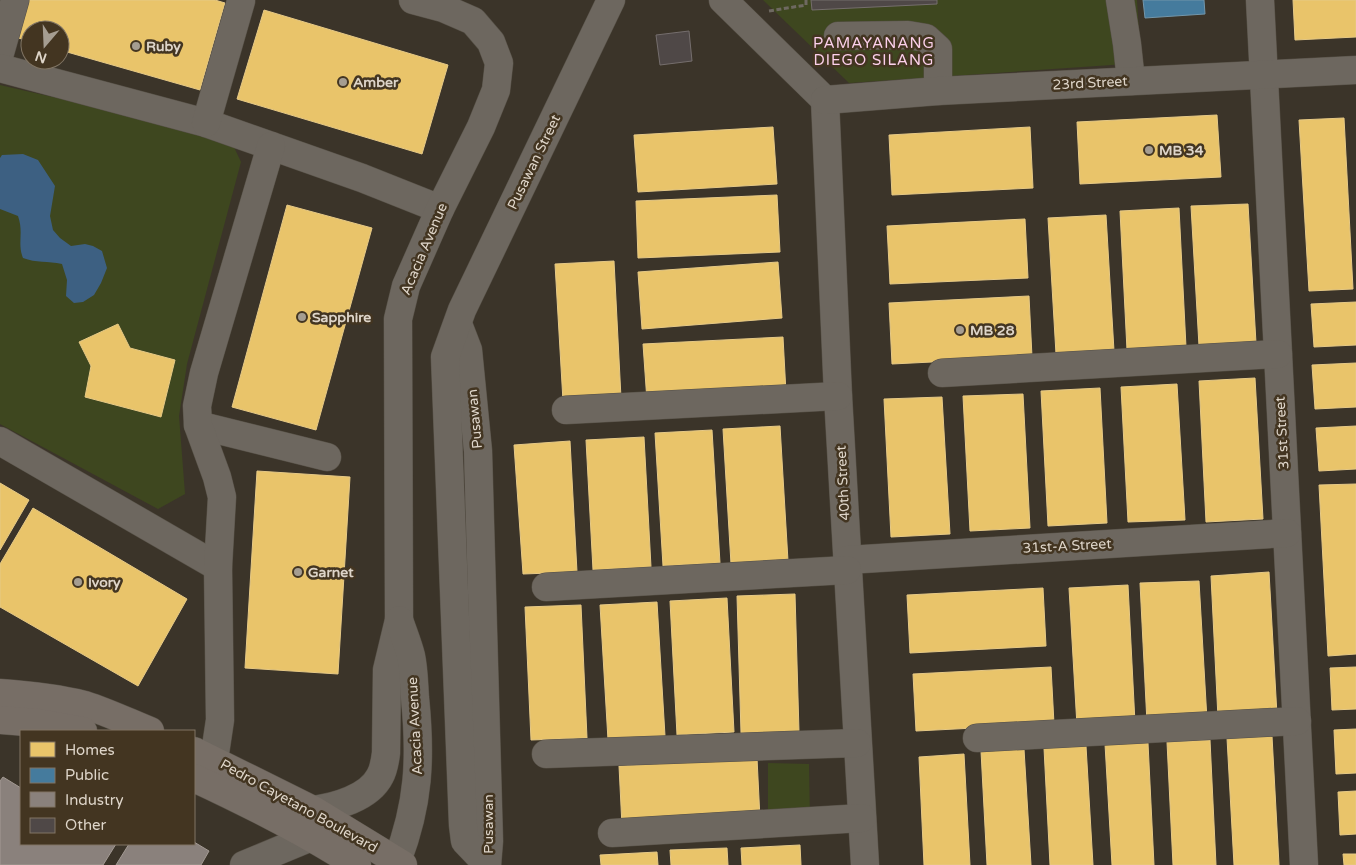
<svg xmlns="http://www.w3.org/2000/svg" width="1356" height="865" font-family="'Varela Round',sans-serif">
<rect width="100%" height="100%" fill="#3b3429"/>
<g fill="#3e471f">
<polygon points="763,0 1137,0 1141,63 849,83"/>
<path d="M0,85C78,103 157,119 233,145L241,162L187,364L179,416L185,494L158,509L0,424Z"/>
<polygon points="768,763 809,764 810,821 768,821"/>
</g>
<path fill="#3d6082" d="M23,154L38,160L55,186L50,216L53,230L60,238L71,246L85,244L93,246L102,251L107,268L101,283L94,295L83,302L74,303L66,296L67,280L62,264C48,261 36,263 23,258C17,243 24,233 18,216L0,209V158L2,155Z"/>
<g fill="#e9c46a" stroke="#e6c986">
<polygon points="28,0 215,0 225,3 200,90 60,50 60,30 30,30 30,41 18,38"/>
<polygon points="1293,0 1356,0 1356,37 1295,40"/>
<polygon points="264,10 448,65 422,154 237,99"/>
<polygon points="1217,115 1221,177 1080,184 1077,122"/>
<polygon points="1344,118 1353,289 1309,291 1299,120"/>
<polygon points="773,127 777,184 638,192 634,135"/>
<polygon points="1030,127 1033,188 892,195 889,135"/>
<polygon points="777,195 780,252 638,258 636,201"/>
<polygon points="1248,204 1256,343 1199,346 1191,206"/>
<polygon points="287,205 372,228 316,430 232,407"/>
<polygon points="1179,208 1186,347 1127,350 1120,211"/>
<polygon points="1106,215 1114,351 1056,354 1048,218"/>
<polygon points="1025,219 1028,278 890,284 887,226"/>
<polygon points="614,261 621,398 563,401 555,264"/>
<polygon points="778,262 782,318 642,329 638,272"/>
<polygon points="1029,296 1032,357 892,364 889,303"/>
<polygon points="1356,302 1356,345 1314,347 1311,304"/>
<polygon points="118,324 130,348 175,360 161,417 85,397 91,366 79,342"/>
<polygon points="783,337 786,393 647,401 643,344"/>
<polygon points="1356,363 1356,407 1315,409 1312,365"/>
<polygon points="1255,378 1263,519 1206,522 1199,381"/>
<polygon points="1177,384 1185,520 1128,522 1121,387"/>
<polygon points="1100,388 1107,523 1048,526 1041,391"/>
<polygon points="1023,394 1030,528 970,531 963,396"/>
<polygon points="942,397 950,534 891,537 884,399"/>
<polygon points="780,426 788,561 731,564 723,429"/>
<polygon points="1356,426 1356,469 1319,471 1316,428"/>
<polygon points="712,430 720,563 663,566 655,433"/>
<polygon points="644,437 651,567 593,570 586,440"/>
<polygon points="570,441 577,572 523,574 514,445"/>
<polygon points="257,471 350,477 338,674 245,668"/>
<polygon points="0,483 29,500 0,550"/>
<polygon points="1356,484 1356,654 1328,656 1319,485"/>
<polygon points="33,508 187,599 138,686 0,607 0,564"/>
<polygon points="1269,572 1277,715 1218,718 1211,576"/>
<polygon points="1199,581 1207,720 1147,723 1140,583"/>
<polygon points="1128,585 1135,723 1077,726 1069,588"/>
<polygon points="1043,588 1046,646 910,653 907,595"/>
<polygon points="795,594 799,732 741,733 737,596"/>
<polygon points="727,598 734,732 677,735 670,601"/>
<polygon points="657,602 665,736 608,740 600,605"/>
<polygon points="581,605 587,738 531,740 525,607"/>
<polygon points="1051,667 1054,724 916,731 913,674"/>
<polygon points="1356,667 1356,709 1332,710 1330,668"/>
<polygon points="1356,729 1356,773 1336,774 1334,730"/>
<polygon points="1272,736 1279,865 1234,865 1227,738"/>
<polygon points="1210,740 1216,865 1173,865 1167,742"/>
<polygon points="1148,743 1154,865 1112,865 1105,744"/>
<polygon points="1086,746 1093,865 1050,865 1044,748"/>
<polygon points="1024,749 1031,865 987,865 981,751"/>
<polygon points="964,754 970,865 924,865 919,757"/>
<polygon points="757,758 760,819 622,826 619,766"/>
<polygon points="1356,791 1356,834 1340,835 1338,792"/>
<polygon points="800,845 801,865 742,865 741,848"/>
<polygon points="727,848 728,865 671,865 670,850"/>
<polygon points="657,852 658,865 601,865 600,855"/>
<polygon points="1343,854 1356,854 1356,865 1344,865"/>
</g>
<polygon fill="#457b9d" stroke="#7396aa" points="1143,0 1204,0 1205,14 1145,18"/>
<g fill="#8a817c" stroke="#a39a93">
<polygon points="3,777 21,788 21,844 116,844 103,865 0,865 0,781"/>
<polygon points="194,842 209,851 201,865 116,865 129,844 194,844"/>
</g>
<g fill="#4f4847" stroke="#756e6d">
<polygon points="811,0 937,0 937,4 812,10"/>
<polygon points="689,31 692,61 660,65 656,35"/>
</g>
<g fill="none" stroke-linecap="round" stroke-linejoin="round">
<defs>
<g id="minor">
<polyline points="723,0 825,100"/>
<polyline points="1120,0 1127,44 1131,81"/>
<polyline points="1260,0 1304,865"/>
<polyline points="838,36 908,35 926,38 938,49 938,91"/>
<polyline points="0,53 15,0"/>
<polyline points="0,68 206,123 362,178 440,209"/>
<polyline points="825,100 838,396 865,865"/>
<polyline points="825,100 938,91 1356,70"/>
<polyline points="206,123 241,1"/>
<polyline points="458,324 468,350 478,451 489,841 487,865"/>
<polyline points="942,373 1278,354"/>
<polyline points="566,410 838,396"/>
<polyline points="198,425 327,457"/>
<polyline points="0,441 218,567"/>
<polyline points="847,560 1287,533"/>
<polyline points="546,587 847,570"/>
<polyline points="977,738 1297,721"/>
<polyline points="546,754 857,743"/>
<polyline points="214,760 220,720 218,567 222,497 217,477 198,425 197,406 204,373 271,146"/>
<path d="M313,810C335,807 369,798 380,776C384,769 385,761 386,753L387,670L399,620L398,319L406,286L440,209L481,127L496,90L499,63L491,42L473,21L443,8L413,0"/>
<polyline points="612,833 862,818"/>
<path d="M397,861C419,804 421,758 415,698C414,685 414,670 411,656C408,644 403,632 399,620"/>
<polyline points="487,864 465,841 463,825 445,357 462,310 611,0"/>
<polyline points="244,865 311,837"/>
</g>
<g id="major">
<path d="M0,693C28,695 57,698 85,705C107,712 128,722 150,731"/>
<polyline points="0,720 39,723 83,731"/>
<polyline points="194,751 313,810 403,865"/>
<path d="M194,778C250,804 305,832 357,865"/>
</g>
</defs>
<use href="#minor" stroke="#565046" stroke-width="29"/>
<use href="#major" stroke="#565046" stroke-width="29"/>
<polyline stroke="#6e6961" stroke-width="3" stroke-dasharray="5 2.5" stroke-linecap="butt" points="769,11 806,5 806,0"/>
<use href="#minor" stroke="#6d675f" stroke-width="28"/>
<use href="#major" stroke="#776e66" stroke-width="28"/>
</g>
<g fill="#a59d91" stroke="#433521" stroke-width="2">
<circle cx="136" cy="46" r="5"/>
<circle cx="343" cy="82" r="5"/>
<circle cx="1149" cy="150" r="5"/>
<circle cx="302" cy="317" r="5"/>
<circle cx="960" cy="330" r="5"/>
<circle cx="298" cy="572" r="5"/>
<circle cx="78" cy="582" r="5"/>
</g>
<g text-anchor="middle" dominant-baseline="central" stroke-width="5" stroke-linejoin="round" paint-order="stroke">
<g font-size="14" font-weight="bold" fill="#ded5c9" stroke="#433521" text-anchor="start">
<text x="146" y="46">Ruby</text>
<text x="353" y="82">Amber</text>
<text x="1159" y="150">MB 34</text>
<text x="312" y="317">Sapphire</text>
<text x="970" y="330">MB 28</text>
<text x="308" y="572">Garnet</text>
<text x="88" y="582">Ivory</text>
</g>
<g font-size="14" fill="#ded5c9" stroke="#433521">
<text transform="translate(1090 83) rotate(-3)">23rd Street</text>
<text transform="translate(534 162) rotate(-64)">Pusawan Street</text>
<text transform="translate(424 249) rotate(-67)">Acacia Avenue</text>
<text transform="translate(475 419) rotate(-95)">Pusawan</text>
<text transform="translate(1282 433) rotate(-93)">31st Street</text>
<text transform="translate(843 483) rotate(-93)">40th Street</text>
<text transform="translate(1067 546) rotate(-3)">31st-A Street</text>
<text transform="translate(415 726) rotate(-93)">Acacia Avenue</text>
<text transform="translate(299 806) rotate(29)">Pedro Cayetano Boulevard</text>
<text transform="translate(488 824) rotate(-90)">Pusawan</text>
</g>
<g font-size="15" letter-spacing="1" fill="#fcd0eb" stroke="#433521">
<text x="874" y="43">PAMAYANANG<tspan x="874" dy="17">DIEGO SILANG</tspan></text>
</g>
</g>
<rect x="20" y="730" width="175" height="115" fill="#433521" stroke="#817564"/>
<rect x="30" y="742" width="25" height="15" fill="#e9c46a" stroke="#817564"/>
<text x="65" y="755" font-size="15" fill="#ded5c9">Homes</text>
<rect x="30" y="768" width="25" height="15" fill="#457b9d" stroke="#817564"/>
<text x="65" y="780" font-size="15" fill="#ded5c9">Public</text>
<rect x="30" y="792" width="25" height="15" fill="#8a817c" stroke="#817564"/>
<text x="65" y="805" font-size="15" fill="#ded5c9">Industry</text>
<rect x="30" y="818" width="25" height="15" fill="#4f4847" stroke="#817564"/>
<text x="65" y="830" font-size="15" fill="#ded5c9">Other</text>
<g transform="translate(45 45) rotate(199)"><circle r="24" fill="#433521" stroke="#817564"/>
<path d="M0-4L9 19L0 12L-9 19Z" fill="#a59d91"/>
<text y="-8" font-size="14" font-weight="bold" text-anchor="middle" fill="#ded5c9">N</text>
</g>
</svg>
